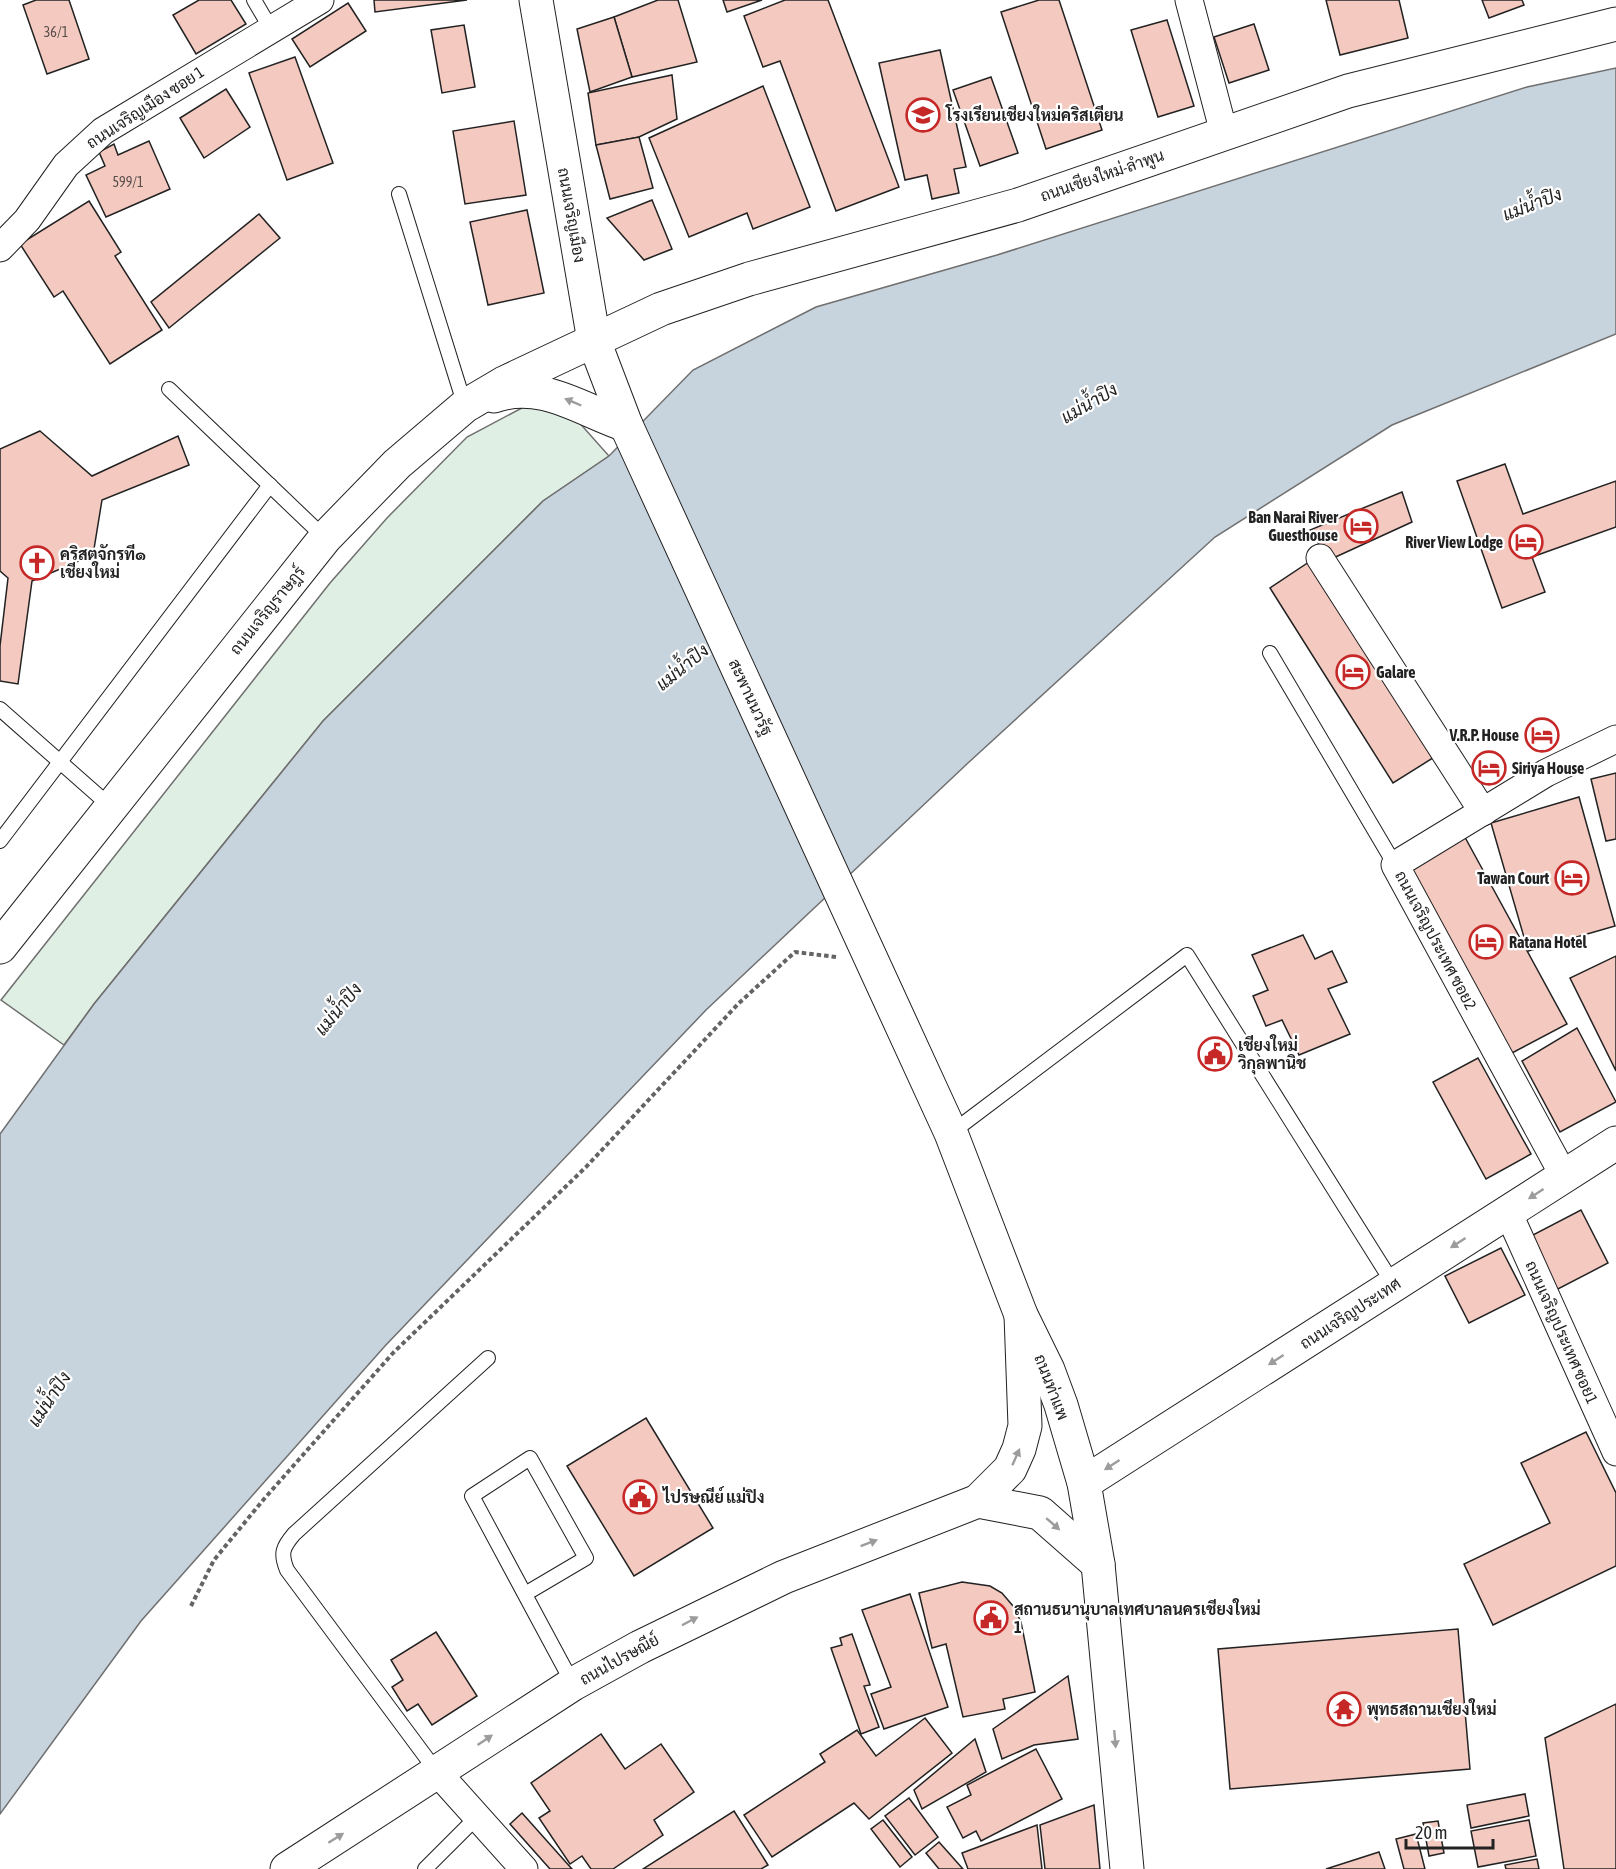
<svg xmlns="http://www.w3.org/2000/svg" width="1616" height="1869" font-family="'Asap Condensed',Sarabun,sans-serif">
<rect width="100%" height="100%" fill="#fff"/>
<polygon fill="#e0efe3" stroke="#6f6f6f" stroke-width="1.5" points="552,392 609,456 543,501 323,721 94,1004 64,1045 1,1000 330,583 387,518 467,437"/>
<polygon fill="#c7d3dd" stroke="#6f6f6f" stroke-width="1.5" points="1616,68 1616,334 1392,425 1215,537 968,763 706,1010 385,1346 141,1621 0,1814 0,1134 94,1004 323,721 543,501 609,456 693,370 816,307 997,255 1527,87"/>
<g fill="#f3c9c0" stroke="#222" stroke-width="1.5">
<polygon points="36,0 69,0 89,59 47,74 23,5"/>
<polygon points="199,0 231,0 246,24 196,54 173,15"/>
<polygon points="374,0 467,0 375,12"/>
<polygon points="658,0 678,0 697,62 632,77 614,17"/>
<polygon points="723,0 762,0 727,12"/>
<polygon points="785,0 828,0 899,187 836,211 780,61 763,67 744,16"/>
<polygon points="1039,0 1059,0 1102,130 1046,149 1001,12"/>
<polygon points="1326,0 1399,0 1408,38 1340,55"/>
<polygon points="1482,0 1522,0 1524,5 1489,18"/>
<polygon points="348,3 366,31 310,67 292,39"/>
<polygon points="614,17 632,77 590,92 577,29"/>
<polygon points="1167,20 1194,106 1158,117 1131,30"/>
<polygon points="1254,24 1269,70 1229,83 1214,37"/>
<polygon points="464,25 475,87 442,93 431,30"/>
<polygon points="940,50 966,167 954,169 959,193 932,199 927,175 905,180 879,63"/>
<polygon points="295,57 333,163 287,180 249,73"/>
<polygon points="672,75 677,119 639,137 596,145 588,93"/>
<polygon points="991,77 1018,153 980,166 953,90"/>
<polygon points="763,86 810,207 753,229 747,213 689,237 649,138"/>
<polygon points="226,89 250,127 204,158 180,118"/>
<polygon points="514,121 526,195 465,204 453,131"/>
<polygon points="639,137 653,188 610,199 596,145"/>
<polygon points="149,141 170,189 106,217 86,175 105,166 99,152 114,144 118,155"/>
<polygon points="652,200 672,249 644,260 607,218"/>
<polygon points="89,201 121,252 115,256 162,330 110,364 63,291 54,297 20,244"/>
<polygon points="527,210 544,293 488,305 470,222"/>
<polygon points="259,214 280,238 169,328 151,302"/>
<polygon points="40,431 92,476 178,436 189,465 102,500 93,555 32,581 18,684 0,681 0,646 8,578 0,571 0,449"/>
<polygon points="1505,464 1523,514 1616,481 1616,527 1532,557 1545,592 1502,608 1457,481"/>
<polygon points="1402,492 1412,522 1329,560 1310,530"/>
<polygon points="1312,560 1436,756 1393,783 1270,588"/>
<polygon points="1616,773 1616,839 1606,841 1591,779"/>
<polygon points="1579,797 1615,926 1528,951 1491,823"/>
<polygon points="1461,830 1567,1024 1512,1053 1406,860"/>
<polygon points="1303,935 1315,959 1332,951 1347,982 1328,989 1350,1034 1299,1055 1282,1020 1266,1026 1253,996 1268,990 1252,955"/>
<polygon points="1616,956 1616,1071 1570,978"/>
<polygon points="1577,1028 1616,1102 1560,1132 1522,1061"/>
<polygon points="1478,1058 1531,1154 1486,1179 1433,1082"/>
<polygon points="1581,1210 1608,1263 1556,1290 1529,1237"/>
<polygon points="1501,1248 1525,1295 1469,1323 1445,1276"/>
<polygon points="646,1418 713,1528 634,1576 567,1466"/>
<polygon points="1586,1432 1616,1493 1616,1566 1493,1625 1464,1564 1550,1523 1521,1463"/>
<polygon points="962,1582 990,1586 1002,1593 1013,1606 1021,1622 1035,1692 1003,1699 1005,1709 963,1717 946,1644 932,1648 919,1593"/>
<polygon points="910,1594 948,1707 884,1729 871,1694 891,1687 862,1610"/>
<polygon points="1458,1629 1470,1769 1230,1789 1218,1649"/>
<polygon points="436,1632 477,1696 432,1725 418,1704 407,1711 392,1687 403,1680 391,1660"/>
<polygon points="852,1634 870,1685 864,1686 879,1727 861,1734 831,1648 842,1645 840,1638"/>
<polygon points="1068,1676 1078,1739 1034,1745 1002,1759 993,1729"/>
<polygon points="1616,1704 1616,1869 1564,1869 1545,1738"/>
<polygon points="925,1718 952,1753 869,1819 854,1803 772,1857 744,1815 825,1762 820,1754 857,1730 876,1756"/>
<polygon points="601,1734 625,1769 661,1744 694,1792 654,1820 663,1835 613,1869 591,1869 582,1856 570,1864 539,1818 550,1811 531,1783"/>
<polygon points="975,1739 986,1772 922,1809 914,1790"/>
<polygon points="1036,1749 1062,1799 981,1841 976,1831 963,1838 947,1807 971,1795 967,1785"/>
<polygon points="1525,1794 1529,1816 1471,1828 1467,1805"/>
<polygon points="909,1798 938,1837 915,1855 885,1816"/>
<polygon points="1094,1805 1100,1869 1045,1869 1040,1825"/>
<polygon points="734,1811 768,1865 761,1869 643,1869"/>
<polygon points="522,1813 572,1869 550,1869 510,1824"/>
<polygon points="883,1820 912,1857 900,1867 871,1829"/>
<polygon points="1529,1820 1536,1856 1478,1867 1471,1831"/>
<polygon points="1438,1821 1444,1853 1429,1856 1423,1823"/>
<polygon points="1037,1825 1042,1869 968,1869 962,1853"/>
<polygon points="1416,1834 1425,1869 1404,1869 1396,1839"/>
<polygon points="939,1842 963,1869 939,1869 926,1853"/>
<polygon points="1379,1852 1385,1869 1326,1869"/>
<polygon points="1537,1859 1539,1869 1506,1869 1505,1865"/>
</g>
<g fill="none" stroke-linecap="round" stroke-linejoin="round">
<defs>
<g id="service">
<polyline points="254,0 271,29"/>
<polyline points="399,194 465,406"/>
<polyline points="169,389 325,538"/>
<polyline points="1270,653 1395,865"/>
<polyline points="0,709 110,806"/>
<polyline points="0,841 270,485"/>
<polyline points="951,1133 1187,955 1394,1285"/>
<polyline points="525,1594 586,1558 530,1458 472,1496 573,1684"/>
<path d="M437,1772L287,1570C280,1553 283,1547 294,1534L488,1358"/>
<polyline points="425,1869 476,1818"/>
</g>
<g id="minor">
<polyline points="1189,0 1224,133"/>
<polyline points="0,248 27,220 66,165 103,131 320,0"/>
<polyline points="1320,558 1483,812"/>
<polyline points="1564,1176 1395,865 1546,773 1616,739"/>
<polyline points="1508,1212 1616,1452"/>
<polyline points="437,1772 524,1869"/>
</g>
<g id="tertiary">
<polyline points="1084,1483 1616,1143"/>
<polyline points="978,1501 1040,1513 1098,1564"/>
<polyline points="287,1869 573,1684 640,1647 784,1577 978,1501 1010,1469 1019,1449 1025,1426 1021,1315"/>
</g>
<g id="secondary">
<polyline points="536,0 594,341 626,425 951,1133 1021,1315 1048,1370 1061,1405 1084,1483 1098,1564 1127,1869"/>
<path d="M494,396C542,379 583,411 626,425"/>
<polyline points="0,947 325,538 397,464 465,406 504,383 661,309 749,279 1018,205 1348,91 1616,24"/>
</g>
</defs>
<use href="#service" stroke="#222" stroke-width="16"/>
<use href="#minor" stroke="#222" stroke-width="29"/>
<use href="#tertiary" stroke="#222" stroke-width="35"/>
<use href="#secondary" stroke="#222" stroke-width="35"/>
<polyline stroke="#646464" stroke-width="4" stroke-dasharray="4.5 3" stroke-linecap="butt" points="191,1606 214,1560 264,1499 393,1353 586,1167 739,1003 795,952 836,957"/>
<use href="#service" stroke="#fff" stroke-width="14"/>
<use href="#minor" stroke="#fff" stroke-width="27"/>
<use href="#tertiary" stroke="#fff" stroke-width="33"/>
<use href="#secondary" stroke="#fff" stroke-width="33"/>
</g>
<defs><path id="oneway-solid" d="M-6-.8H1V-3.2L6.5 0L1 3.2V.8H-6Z" transform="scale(1.5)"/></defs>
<g fill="#9c9c9c">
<use href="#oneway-solid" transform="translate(573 402) rotate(-157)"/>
<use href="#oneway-solid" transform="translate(1536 1194) rotate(147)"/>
<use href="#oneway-solid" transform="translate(1458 1243) rotate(147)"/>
<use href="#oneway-solid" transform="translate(1276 1360) rotate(147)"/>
<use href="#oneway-solid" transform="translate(1016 1457) rotate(-66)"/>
<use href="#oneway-solid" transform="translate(1112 1465) rotate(147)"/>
<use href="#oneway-solid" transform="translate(1053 1524) rotate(41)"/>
<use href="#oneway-solid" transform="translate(869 1543) rotate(-21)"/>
<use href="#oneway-solid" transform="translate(690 1621) rotate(-28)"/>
<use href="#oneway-solid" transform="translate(1115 1739) rotate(85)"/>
<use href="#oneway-solid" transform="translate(485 1740) rotate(-34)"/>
<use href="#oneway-solid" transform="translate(336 1838) rotate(-32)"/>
</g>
<defs>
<symbol id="school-ring" viewBox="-11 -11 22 22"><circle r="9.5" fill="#fff" stroke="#c62828" stroke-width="1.5"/><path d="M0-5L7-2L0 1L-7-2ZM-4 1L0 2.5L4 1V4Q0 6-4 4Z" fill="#c62828"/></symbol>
<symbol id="hotel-ring" viewBox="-11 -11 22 22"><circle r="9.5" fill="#fff" stroke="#c62828" stroke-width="1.5"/><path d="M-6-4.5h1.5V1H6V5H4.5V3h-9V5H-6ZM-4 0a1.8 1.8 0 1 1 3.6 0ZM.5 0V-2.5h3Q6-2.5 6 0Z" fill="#c62828"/></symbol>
<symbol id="church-ring" viewBox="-11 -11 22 22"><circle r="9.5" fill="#fff" stroke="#c62828" stroke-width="1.5"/><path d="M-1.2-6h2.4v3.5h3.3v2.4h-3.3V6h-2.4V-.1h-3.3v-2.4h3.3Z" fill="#c62828"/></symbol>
<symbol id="civic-ring" viewBox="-11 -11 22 22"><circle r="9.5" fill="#fff" stroke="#c62828" stroke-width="1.5"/><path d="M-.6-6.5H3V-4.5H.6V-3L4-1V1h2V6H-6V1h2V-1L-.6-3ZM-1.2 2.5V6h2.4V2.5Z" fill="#c62828"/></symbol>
<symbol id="temple-ring" viewBox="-11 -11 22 22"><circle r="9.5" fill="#fff" stroke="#c62828" stroke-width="1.5"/><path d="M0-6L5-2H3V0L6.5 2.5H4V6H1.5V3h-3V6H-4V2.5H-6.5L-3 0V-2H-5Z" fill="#c62828"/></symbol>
</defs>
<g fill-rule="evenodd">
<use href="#school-ring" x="904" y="96" width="38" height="38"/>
<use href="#hotel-ring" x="1342" y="507" width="38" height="38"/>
<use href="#hotel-ring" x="1507" y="523" width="38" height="38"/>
<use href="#church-ring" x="18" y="544" width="38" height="38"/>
<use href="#hotel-ring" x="1334" y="653" width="38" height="38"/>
<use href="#hotel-ring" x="1523" y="716" width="38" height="38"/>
<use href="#hotel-ring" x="1470" y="749" width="38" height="38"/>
<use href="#hotel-ring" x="1553" y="859" width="38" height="38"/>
<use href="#hotel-ring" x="1467" y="923" width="38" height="38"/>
<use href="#civic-ring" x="1196" y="1035" width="38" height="38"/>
<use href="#civic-ring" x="621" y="1478" width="38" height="38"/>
<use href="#civic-ring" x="972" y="1599" width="38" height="38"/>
<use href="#temple-ring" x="1325" y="1690" width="38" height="38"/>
</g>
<g text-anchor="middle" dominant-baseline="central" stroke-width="4.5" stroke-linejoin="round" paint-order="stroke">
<g font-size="14" fill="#564c4a">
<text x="56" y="32">36/1</text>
<text x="128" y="182">599/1</text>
</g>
<g font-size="16" fill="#222" stroke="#fff">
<text transform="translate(145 107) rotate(-33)">ถนนเจริญเมือง ซอย 1</text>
<text transform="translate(1102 175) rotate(-19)">ถนนเชียงใหม่-ลำพูน</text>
<text transform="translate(572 215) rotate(80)">ถนนเจริญเมือง</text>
<text transform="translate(267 610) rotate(-51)">ถนนเจริญราษฎร์</text>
<text transform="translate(751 697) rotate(65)">สะพานนวรัฐ</text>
<text transform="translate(1436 940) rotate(62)">ถนนเจริญประเทศ ซอย2</text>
<text transform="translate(1350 1313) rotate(-33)">ถนนเจริญประเทศ</text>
<text transform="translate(1562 1332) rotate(66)">ถนนเจริญประเทศ ซอย1</text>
<text transform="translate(1052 1387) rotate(69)">ถนนท่าแพ</text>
<text transform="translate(619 1659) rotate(-29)">ถนนไปรษณีย์</text>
</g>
<g font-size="16" font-weight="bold" fill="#222" stroke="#fff" text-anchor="start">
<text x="946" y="115">โรงเรียนเชียงใหม่คริสเตียน</text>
<text x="1338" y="517" text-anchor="end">Ban Narai River<tspan x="1338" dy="18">Guesthouse</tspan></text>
<text x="1503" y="542" text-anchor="end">River View Lodge</text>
<text x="60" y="554">คริสตจักรที๑<tspan x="60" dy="18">เชียงใหม่</tspan></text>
<text x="1376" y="672">Galare</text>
<text x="1519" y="735" text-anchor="end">V.R.P. House</text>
<text x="1512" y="768">Siriya House</text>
<text x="1549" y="878" text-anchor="end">Tawan Court</text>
<text x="1509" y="942">Ratana Hotel</text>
<text x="1238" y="1045">เชียงใหม่<tspan x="1238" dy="18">วิกุลพานิช</tspan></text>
<text x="663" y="1497">ไปรษณีย์ แม่ปิง</text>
<text x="1014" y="1609">สถานธนานุบาลเทศบาลนครเชียงใหม่<tspan x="1014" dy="18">1</tspan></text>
<text x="1367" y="1709">พุทธสถานเชียงใหม่</text>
</g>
<g font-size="18" font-style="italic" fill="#222" stroke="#fff">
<text transform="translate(1532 204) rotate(-21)">แม่น้ำปิง</text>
<text transform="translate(1089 403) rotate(-30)">แม่น้ำปิง</text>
<text transform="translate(682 667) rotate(-39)">แม่น้ำปิง</text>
<text transform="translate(338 1009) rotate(-50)">แม่น้ำปิง</text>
<text transform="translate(49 1399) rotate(-56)">แม่น้ำปิง</text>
</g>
</g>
<path d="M1406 1839v9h87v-9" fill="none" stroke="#222222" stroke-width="3"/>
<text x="1415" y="1839" font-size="18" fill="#222222" stroke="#ffffff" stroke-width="4.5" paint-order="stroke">20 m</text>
</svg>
